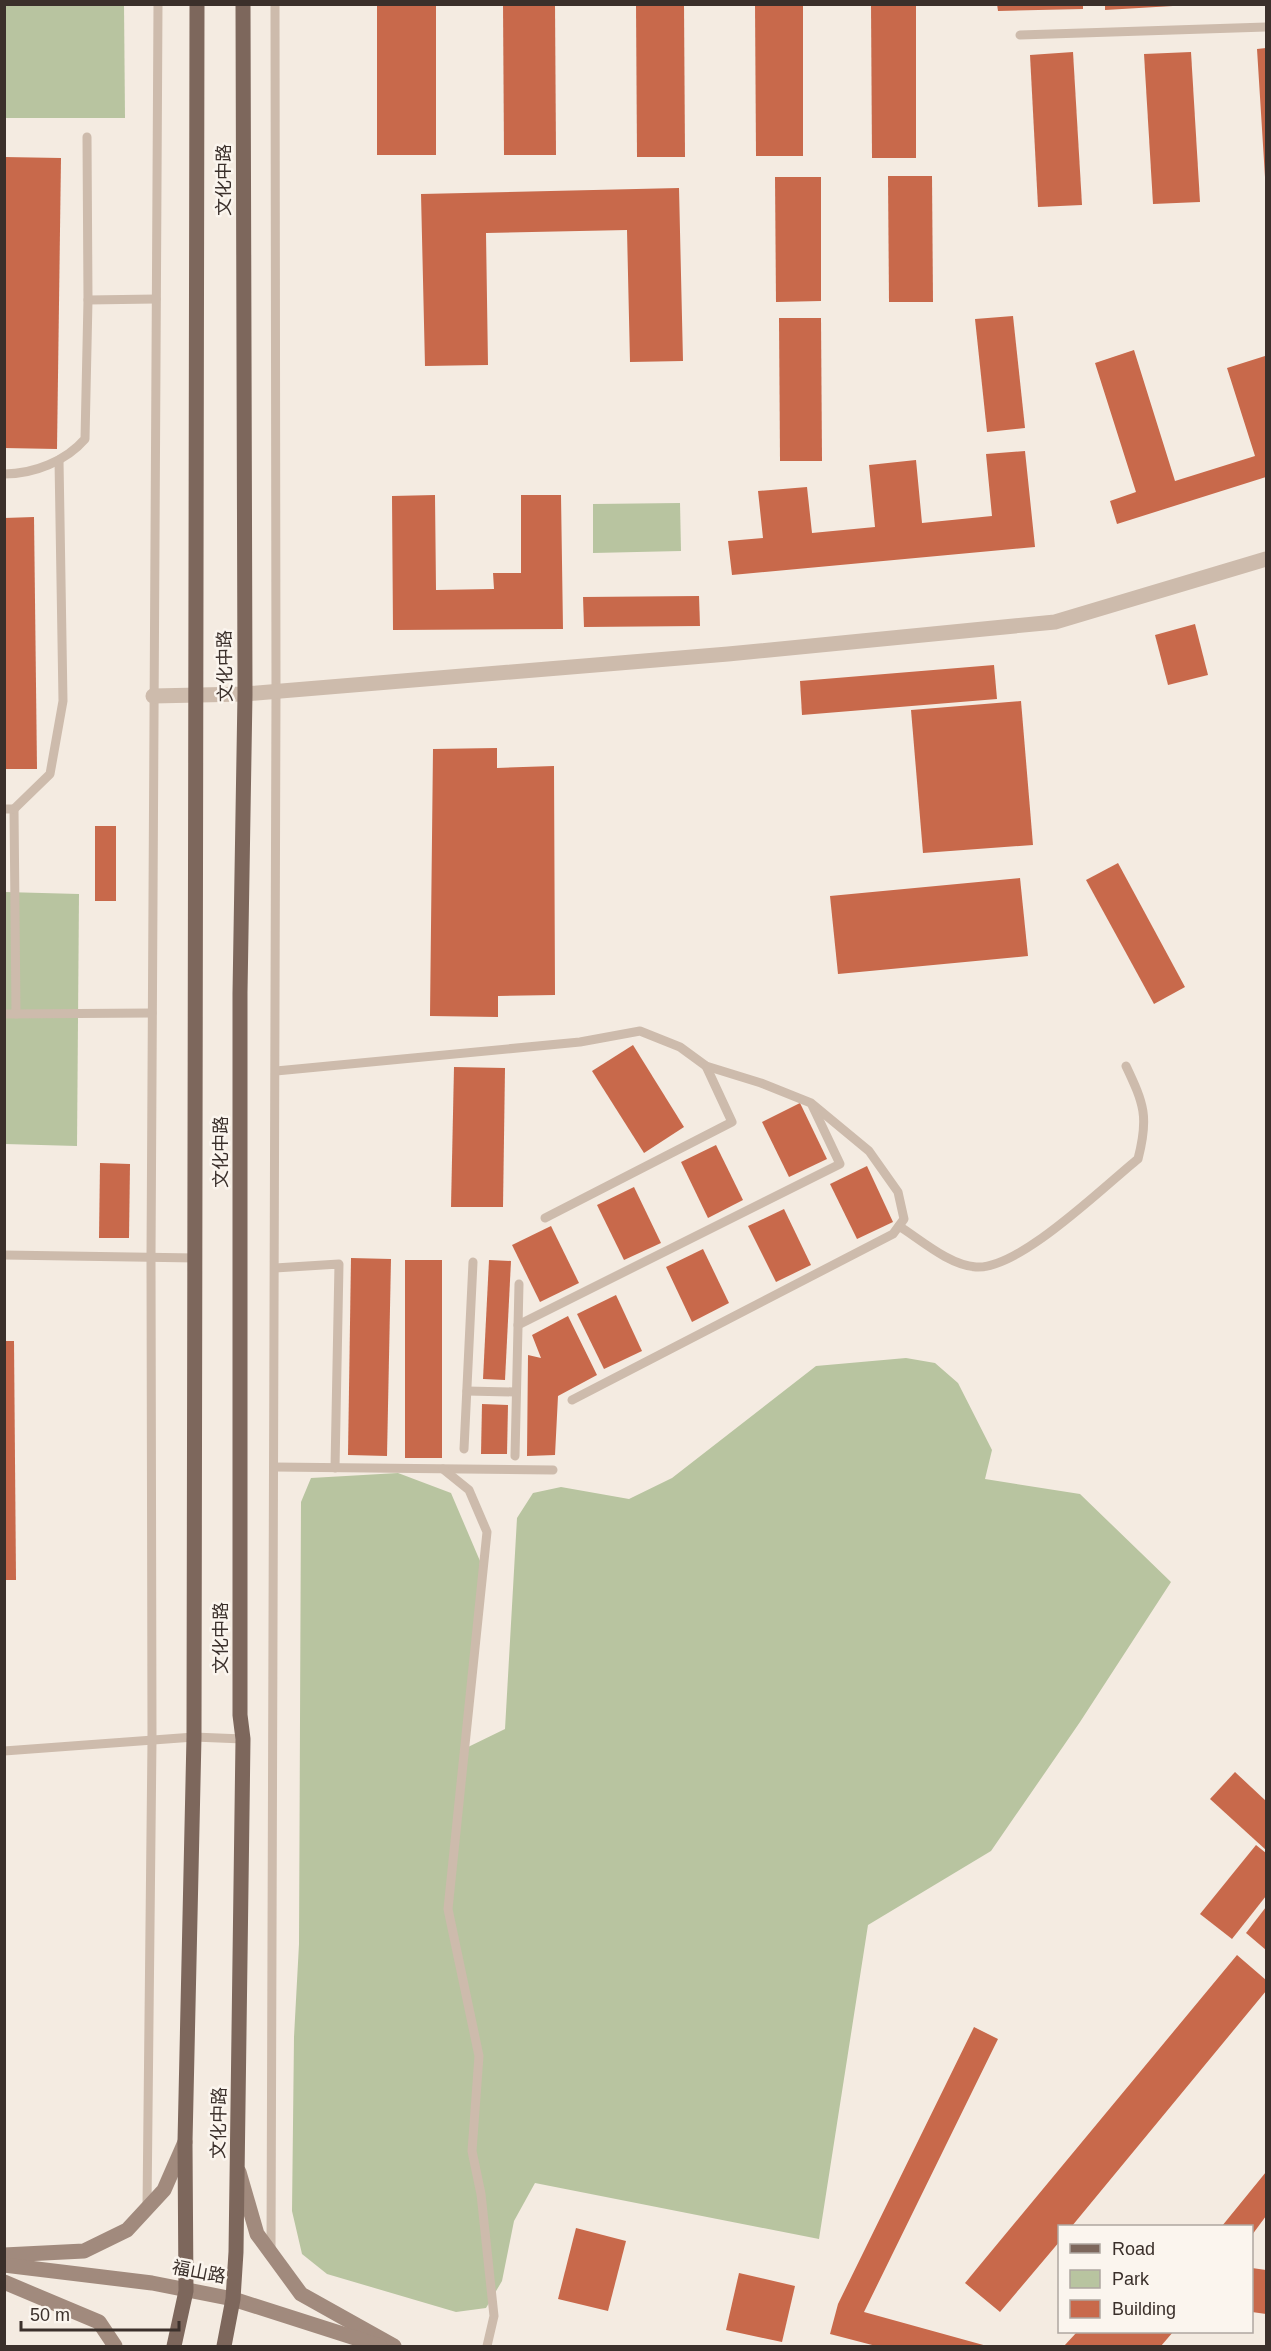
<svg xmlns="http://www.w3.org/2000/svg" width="1271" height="2351" viewBox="0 0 1271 2351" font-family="Arial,'Noto Sans SC',sans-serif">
  <rect width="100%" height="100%" fill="#f4ebe1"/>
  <g fill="#b8c4a0">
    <polygon points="4,5 124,5 125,118 5,118"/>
    <polygon points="680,503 681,551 593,553 593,504"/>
    <polygon points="5,892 79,894 77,1146 5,1144"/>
    <polygon points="906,1358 935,1363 958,1383 992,1450 985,1479 1080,1494 1171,1582 1080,1722 991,1851 868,1925 819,2239 535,2183 514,2221 502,2281 486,2308 456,2312 327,2274 302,2254 292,2211 294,2037 299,1944 301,1502 311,1478 398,1473 451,1493 480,1561 466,1748 505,1729 517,1518 533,1493 561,1487 629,1499 672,1478 816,1366"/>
  </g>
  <g fill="#c8694b">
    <rect x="377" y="4" width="59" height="151"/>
    <polygon points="503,4 555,4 556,155 504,155"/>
    <polygon points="636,4 684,4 685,157 637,157"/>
    <polygon points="755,4 803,4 803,156 756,156"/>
    <polygon points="871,4 916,4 916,158 872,158"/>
    <polygon points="997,4 1083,4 1083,9 998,11"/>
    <polygon points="1105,4 1173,4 1173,6 1105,10"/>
    <polygon points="1266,48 1266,177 1265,177 1257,49"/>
    <polygon points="1073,52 1082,205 1038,207 1030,55"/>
    <polygon points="1191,52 1200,202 1153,204 1144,54"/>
    <polygon points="4,157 61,158 57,449 4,448"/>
    <polygon points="888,176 932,176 933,302 889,302"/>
    <polygon points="775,177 821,177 821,301 776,302"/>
    <polygon points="679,188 683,361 630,362 627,230 486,233 488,365 425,366 421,194"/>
    <polygon points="1013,316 1025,428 987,432 975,319"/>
    <polygon points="779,318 821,318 822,461 780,461"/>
    <polygon points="1134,350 1175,481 1255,456 1227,368 1265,356 1266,477 1117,524 1110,501 1136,492 1095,363"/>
    <polygon points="1025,451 1035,547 732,575 728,541 763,538 758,491 807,487 812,533 875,527 869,465 916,460 922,523 992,516 986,454"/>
    <polygon points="435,495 436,590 494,589 493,573 521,573 521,495 561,495 563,629 393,630 392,496"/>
    <polygon points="34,517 37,769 4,769 4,518"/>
    <polygon points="699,596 700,626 584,627 583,597"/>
    <polygon points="1195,624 1208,675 1168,685 1155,635"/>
    <polygon points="994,665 997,699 802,715 800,681"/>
    <polygon points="1021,701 1033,845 923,853 911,710"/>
    <polygon points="497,748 497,768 554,766 555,995 498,996 498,1017 430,1016 433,749"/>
    <rect x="95" y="826" width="21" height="75"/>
    <polygon points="1118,863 1185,987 1154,1004 1086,880"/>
    <polygon points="1020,878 1028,956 838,974 830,896"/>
    <polygon points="633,1045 684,1127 644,1153 592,1071"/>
    <polygon points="454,1067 505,1068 503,1207 451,1207"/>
    <polygon points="800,1103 827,1159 789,1177 762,1122"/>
    <polygon points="716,1145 743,1200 708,1218 681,1162"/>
    <polygon points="100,1163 130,1164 129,1238 99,1238"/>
    <polygon points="867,1166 893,1222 857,1239 830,1184"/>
    <polygon points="634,1187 661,1243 624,1260 597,1205"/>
    <polygon points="784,1209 811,1265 776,1282 748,1226"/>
    <polygon points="551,1226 579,1283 540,1302 512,1245"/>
    <polygon points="703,1249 729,1303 692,1322 666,1267"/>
    <polygon points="351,1258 391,1259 387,1456 348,1455"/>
    <rect x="405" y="1260" width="37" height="198"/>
    <polygon points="489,1260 511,1261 505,1380 483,1379"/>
    <polygon points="616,1295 642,1351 604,1369 577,1314"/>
    <polygon points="568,1316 597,1375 558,1396 555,1455 527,1456 528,1355 541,1358 532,1335"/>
    <polygon points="4,1341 14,1341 16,1580 4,1580"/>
    <polygon points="482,1404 508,1405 507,1454 481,1454"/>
    <polygon points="1235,1772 1266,1801 1266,1850 1210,1799"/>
    <polygon points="1256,1845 1266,1853 1266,1896 1232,1939 1200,1914"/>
    <polygon points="1266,1907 1266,1950 1246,1933"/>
    <polygon points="1237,1955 1266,1980 1266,1991 1072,2226 1060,2226 1060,2241 1000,2312 965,2283"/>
    <polygon points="974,2027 998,2039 864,2312 987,2346 876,2346 830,2334 838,2304"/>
    <polygon points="1266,2172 1266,2216 1252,2235 1252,2226 1222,2226"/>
    <polygon points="576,2228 626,2241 608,2311 558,2299"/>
    <polygon points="1252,2268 1266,2270 1266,2314 1252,2312"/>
    <polygon points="739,2273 795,2286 782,2342 726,2330"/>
    <polygon points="1077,2332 1173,2332 1161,2346 1064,2346"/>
  </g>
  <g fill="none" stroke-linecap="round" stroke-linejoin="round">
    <g stroke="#cdbbac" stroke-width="9">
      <polyline points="1020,35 1266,27"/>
      <polyline points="88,300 156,299"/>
      <path d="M4,474C34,474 66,461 85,439L88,300L87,137"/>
      <polyline points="4,809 14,809 16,1014"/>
      <polyline points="14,809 50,774 63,701 59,460"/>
      <polyline points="4,1014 152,1013"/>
      <polyline points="276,1071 580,1042 640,1031 680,1047 706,1066 761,1083 811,1103 869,1151 898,1192 904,1219 893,1234 572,1400"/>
      <polyline points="545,1218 732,1122 706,1066"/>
      <path d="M899,1226C921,1240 949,1265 976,1267C1019,1270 1103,1187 1138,1159C1149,1117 1144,1104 1126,1066"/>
      <polyline points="4,1255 196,1258"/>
      <polyline points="275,1268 339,1264 335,1468"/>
      <polyline points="518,1325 840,1164 812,1105"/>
      <polyline points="467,1391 516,1392"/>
      <polyline points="464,1449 473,1262"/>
      <polyline points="515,1456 519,1284"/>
      <polyline points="274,1467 553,1470"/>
      <polyline points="443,1469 469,1490 487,1532 448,1909 479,2056 472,2151 481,2194 494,2316 487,2346"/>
      <polyline points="4,1751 194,1737 243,1739"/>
      <polyline points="147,2207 152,1740 151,1258 158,4"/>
      <polyline points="271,2253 276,692 275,4"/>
    </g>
    <polyline stroke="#cdbbac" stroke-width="15" points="153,696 245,694 728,654 1055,622 1266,559"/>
    <g stroke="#a18a7d" stroke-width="15">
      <polyline points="239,2172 257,2234 301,2294 394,2346"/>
      <polyline points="4,2255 84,2251 127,2230 164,2190 185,2142"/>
      <polyline points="4,2265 152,2283 233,2299 380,2346"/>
      <polyline points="4,2282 99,2322 115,2346"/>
    </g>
    <g stroke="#7d675c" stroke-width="15">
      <polyline points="174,2346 186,2291 185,2142 194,1737 197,4"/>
      <polyline points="224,2346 233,2299 236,2252 243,1739 240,1715 240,993 245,694 243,4"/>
    </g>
  </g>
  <g text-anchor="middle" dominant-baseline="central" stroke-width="5" stroke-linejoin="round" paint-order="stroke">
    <g font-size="18" fill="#3b302b" stroke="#fbf5ee">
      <text transform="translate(224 180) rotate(-90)">文化中路</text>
      <text transform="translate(225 666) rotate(-91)">文化中路</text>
      <text transform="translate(221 1152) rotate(-90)">文化中路</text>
      <text transform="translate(221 1638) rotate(-90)">文化中路</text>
      <text transform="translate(219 2123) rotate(-89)">文化中路</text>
      <text transform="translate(199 2272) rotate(11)">福山路</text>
    </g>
  </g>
  <rect width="1271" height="2351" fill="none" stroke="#3b302b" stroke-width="12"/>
  <rect x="1058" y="2225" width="195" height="108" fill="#fbf5ee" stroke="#aea6a0" stroke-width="1.5"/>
  <rect x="1070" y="2244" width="30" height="9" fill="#7d675c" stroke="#aea6a0" stroke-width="1.5"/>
  <text x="1112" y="2255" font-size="18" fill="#3b302b">Road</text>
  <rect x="1070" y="2270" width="30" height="18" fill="#b8c4a0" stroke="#aea6a0" stroke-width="1.5"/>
  <text x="1112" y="2285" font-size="18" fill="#3b302b">Park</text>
  <rect x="1070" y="2300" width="30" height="18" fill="#c8694b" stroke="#aea6a0" stroke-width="1.5"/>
  <text x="1112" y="2315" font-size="18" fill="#3b302b">Building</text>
  <path d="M21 2321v9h158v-9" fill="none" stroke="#3b302b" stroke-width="3"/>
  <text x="30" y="2321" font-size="18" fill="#3b302b" stroke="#fbf5ee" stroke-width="4.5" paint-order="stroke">50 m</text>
</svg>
